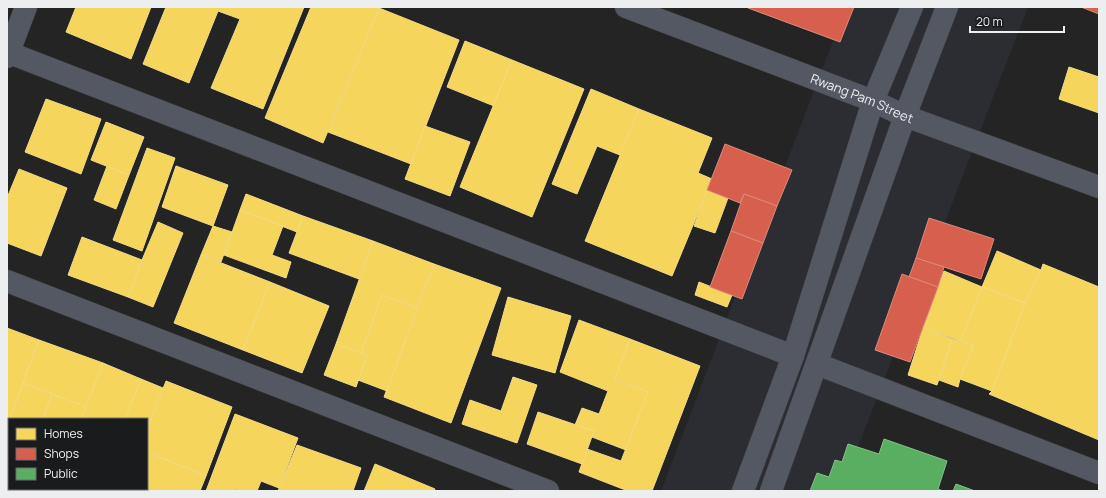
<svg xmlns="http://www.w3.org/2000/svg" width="1106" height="498" viewBox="0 0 1106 498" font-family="Manrope,sans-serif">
  <rect width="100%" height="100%" fill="#242425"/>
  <polygon fill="#2b2d33" points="846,7 1028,7 841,491 661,491"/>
  <g fill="#f6d55c" stroke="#f3dc88">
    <polygon points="76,7 151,7 131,59 66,32"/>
    <polygon points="166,7 304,7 263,109 211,88 240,19 218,11 189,83 143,64"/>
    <polygon points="311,7 376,7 379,8 323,143 265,118"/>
    <polygon points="379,8 459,40 411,164 328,132"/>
    <polygon points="465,41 512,60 494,106 447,87"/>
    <polygon points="512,60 584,89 532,217 460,187"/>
    <polygon points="1069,67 1099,77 1099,113 1059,99"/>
    <polygon points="591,89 639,109 620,155 597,146 577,194 552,184"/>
    <polygon points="46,99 101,119 81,174 25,152"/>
    <polygon points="639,109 712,138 698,173 712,179 672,276 585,241"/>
    <polygon points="106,122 144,137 129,175 91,160"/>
    <polygon points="425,126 470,142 450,196 405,179"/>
    <polygon points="147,148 175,158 142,251 113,240"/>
    <polygon points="107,166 129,175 116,209 94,200"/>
    <polygon points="176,166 228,185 213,226 162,207"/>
    <polygon points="19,169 67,188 41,256 7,243 7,198"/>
    <polygon points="707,190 728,198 715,233 694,226"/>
    <polygon points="246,194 303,216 297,232 240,210"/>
    <polygon points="240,210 283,226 272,255 291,262 286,278 224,255"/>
    <polygon points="303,216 373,241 359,279 289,253"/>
    <polygon points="158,222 183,233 153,307 128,297 142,260"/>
    <polygon points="213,226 232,232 221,262 201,255"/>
    <polygon points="82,237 142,260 128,297 68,275"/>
    <polygon points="373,241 434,264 417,308 382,295 361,354 336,344"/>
    <polygon points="997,251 1041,270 1025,303 982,287"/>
    <polygon points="201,255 270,282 243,350 174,323"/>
    <polygon points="434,264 501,288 451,423 384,397"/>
    <polygon points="1043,264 1099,287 1099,440 989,394 992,391 1025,303 1041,270"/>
    <polygon points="944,271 982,287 961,341 923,328"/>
    <polygon points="270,282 329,306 302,373 243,350"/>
    <polygon points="699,282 732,295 727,307 695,295"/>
    <polygon points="982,287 1025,303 992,391 960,379 973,345 961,341"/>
    <polygon points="382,295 417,308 387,391 358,380 367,355 361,354"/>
    <polygon points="508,297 571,316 555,373 492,355"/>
    <polygon points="579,320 630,339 616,380 648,392 626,450 592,437 594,431 575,425 582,408 599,414 608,391 560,372"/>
    <polygon points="7,328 39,340 10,419 9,419 7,426"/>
    <polygon points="923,328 952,339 937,385 908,375"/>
    <polygon points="630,339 700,366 652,491 628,491 579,472 587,449 621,461 648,392 615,379"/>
    <polygon points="952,339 973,345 960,379 958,387 939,380"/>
    <polygon points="39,340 103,363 86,407 23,383"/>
    <polygon points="336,344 367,355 356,387 324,375"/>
    <polygon points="103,363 141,379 125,419 81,419"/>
    <polygon points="513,377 537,385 517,443 462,424 470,400 501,411"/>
    <polygon points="141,379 163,388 147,430 147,419 125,419"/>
    <polygon points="166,381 232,407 206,476 147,452 147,430"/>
    <polygon points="23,383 52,394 43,419 10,419"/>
    <polygon points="52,394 86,407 81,419 43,419"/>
    <polygon points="538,412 594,431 582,464 527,444"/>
    <polygon points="235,414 298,438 279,488 261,481 257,491 240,491 235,489 234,491 206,491"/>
    <polygon points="9,422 9,476 7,476 7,426"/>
    <polygon points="297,445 361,468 353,491 278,491"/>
    <polygon points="147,452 206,476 200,491 124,491 125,489 147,489"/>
    <polygon points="375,464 435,489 434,491 364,491"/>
    <polygon points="45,489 125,489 124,491 44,491"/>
  </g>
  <g fill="#d6604d" stroke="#dd8b7e">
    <polygon points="749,7 854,7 840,42 748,8"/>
    <polygon points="1081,7 1099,7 1099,14"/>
    <polygon points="725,144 792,170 777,206 744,194 740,203 707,190"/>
    <polygon points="744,194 777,206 763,243 731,231"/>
    <polygon points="929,218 994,239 981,279 916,258"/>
    <polygon points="731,231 763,243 742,299 710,287"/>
    <polygon points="916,258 944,267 938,287 909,277"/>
    <polygon points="902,274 938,287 910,362 875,350"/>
  </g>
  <g fill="#5aae61" stroke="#86c18c">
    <polygon points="884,439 947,461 938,489 943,491 810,491 817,473 829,477 835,460 842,462 848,444 879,454"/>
    <polygon points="956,484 975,491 953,491"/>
  </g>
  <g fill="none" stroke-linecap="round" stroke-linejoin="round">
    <g stroke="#404041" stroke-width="23">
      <g id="minor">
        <path id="s1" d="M626,7L873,101L905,116L1099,187"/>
        <polyline points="7,52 793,356"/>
        <polyline points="7,57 26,7"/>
        <polyline points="7,281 548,491"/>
        <polyline points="817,364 1099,473"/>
      </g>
    </g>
    <g stroke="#404041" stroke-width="23">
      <g id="tertiary">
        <polyline points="743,491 793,356 873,101 912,7"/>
        <polyline points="771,491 905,116 947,7"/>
      </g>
    </g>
    <use href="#minor" stroke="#545862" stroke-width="22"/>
    <use href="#tertiary" stroke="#545862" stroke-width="22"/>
  </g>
  <g text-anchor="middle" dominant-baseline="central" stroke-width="4" stroke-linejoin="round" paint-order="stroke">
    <g font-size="13" fill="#edeef0" stroke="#1a1b1d">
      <text stroke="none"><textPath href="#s1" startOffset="253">Rwang Pam Street</textPath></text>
    </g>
  </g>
  <rect width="1106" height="498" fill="none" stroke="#edeef0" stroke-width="16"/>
  <rect x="8" y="418" width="140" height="72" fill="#1a1b1d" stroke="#6e6f71"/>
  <rect x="16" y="428" width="20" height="12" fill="#f6d55c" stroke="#6e6f71"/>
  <text x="44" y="438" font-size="12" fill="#edeef0">Homes</text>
  <rect x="16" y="448" width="20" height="12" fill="#d6604d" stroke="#6e6f71"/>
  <text x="44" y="458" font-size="12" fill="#edeef0">Shops</text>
  <rect x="16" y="468" width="20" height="12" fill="#5aae61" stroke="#6e6f71"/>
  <text x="44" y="478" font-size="12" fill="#edeef0">Public</text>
  <path d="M970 26v6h94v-6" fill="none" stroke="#edeef0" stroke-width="2"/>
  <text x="976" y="26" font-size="12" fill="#edeef0" stroke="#1a1b1d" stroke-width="3" paint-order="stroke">20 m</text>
</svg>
